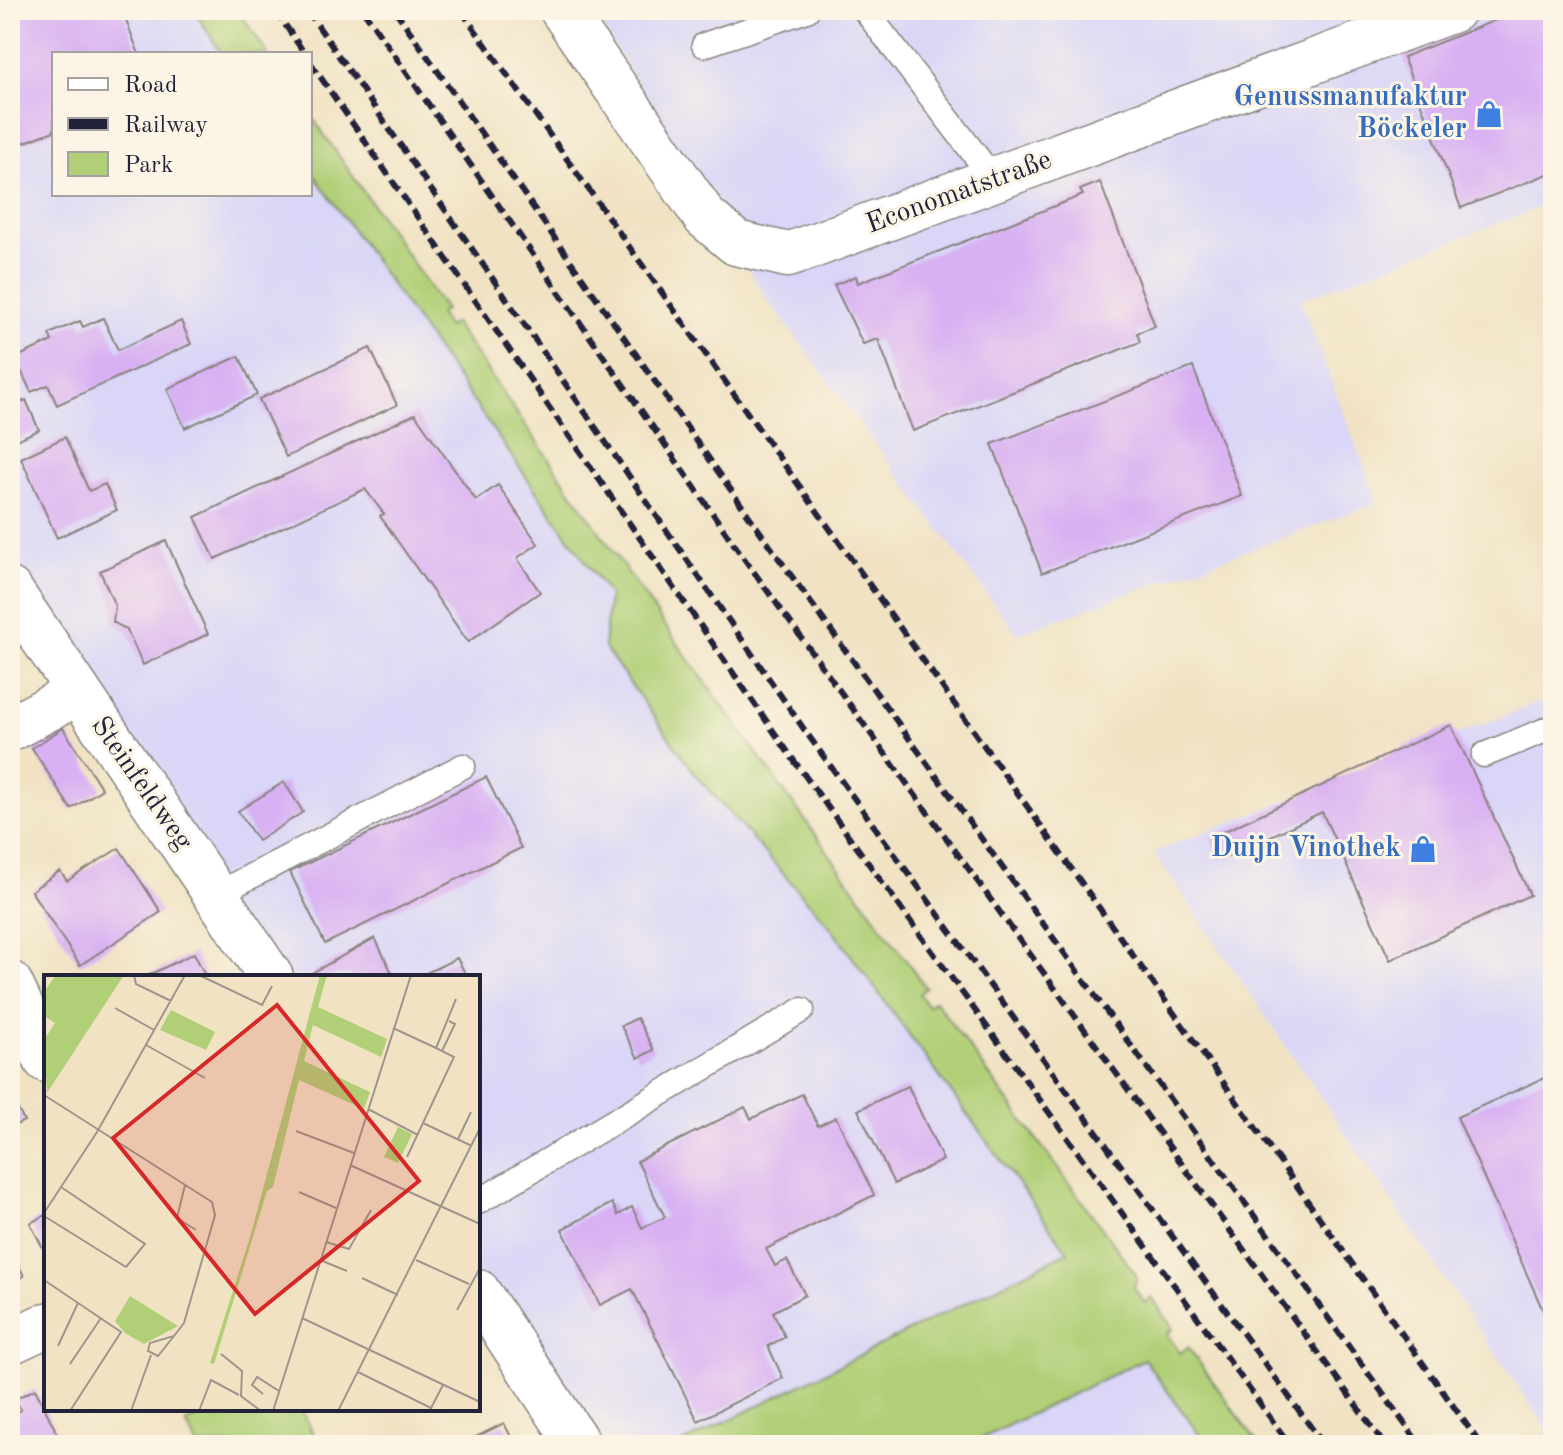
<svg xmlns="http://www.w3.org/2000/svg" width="1563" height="1455" viewBox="0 0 1563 1455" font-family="'Old Standard TT',serif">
  <rect width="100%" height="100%" fill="#fcf5e5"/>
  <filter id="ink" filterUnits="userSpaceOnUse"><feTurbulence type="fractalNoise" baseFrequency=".0125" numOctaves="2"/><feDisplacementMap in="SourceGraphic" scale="16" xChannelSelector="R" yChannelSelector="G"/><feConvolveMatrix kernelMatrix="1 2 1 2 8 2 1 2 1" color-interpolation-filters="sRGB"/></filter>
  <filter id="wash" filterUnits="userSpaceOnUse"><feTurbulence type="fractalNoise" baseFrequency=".006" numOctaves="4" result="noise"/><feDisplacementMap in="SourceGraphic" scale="32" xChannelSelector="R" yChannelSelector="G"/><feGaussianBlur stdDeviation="1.8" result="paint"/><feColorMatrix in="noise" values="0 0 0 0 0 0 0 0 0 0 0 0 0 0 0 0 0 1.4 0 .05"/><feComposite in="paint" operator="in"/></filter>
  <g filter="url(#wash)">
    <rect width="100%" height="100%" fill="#f0e2c3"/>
    <g fill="#d9d6f7">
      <polygon points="10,10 194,10 222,54 54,54 54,194 310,194 310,169 609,596 604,647 699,779 828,924 1068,1252 679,1445 558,1445 478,1322 478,977 252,977 10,606"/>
      <polygon points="593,10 1553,10 1553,202 1300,300 1378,503 1017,634 764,295"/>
      <polygon points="1553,697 1553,1438 1154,852"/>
      <polygon points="1144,1359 1207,1445 968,1445"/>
    </g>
    <g fill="#b0cf77" stroke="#697859" stroke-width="2">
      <polygon points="194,10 238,10 268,54 222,54"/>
      <polygon points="310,114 445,310 439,314 448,327 454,323 675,640 926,988 919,994 928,1006 935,1001 1137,1276 1134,1288 1145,1303 1152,1298 1173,1329 1167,1334 1180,1353 1188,1347 1259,1445 1207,1445 1144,1359 968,1445 679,1445 1068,1252 828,924 699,779 604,647 609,595 310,169"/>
      <polygon points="213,1409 301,1409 319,1445 197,1445 186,1423"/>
    </g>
    <g id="blocks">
      <g fill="#d8b0f3">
        <polygon points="10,10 122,10 139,54 54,54 54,131 10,148"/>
        <polygon points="1521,10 1553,10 1553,172 1461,208 1403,57"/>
        <polygon points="1100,182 1155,326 1137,333 1140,342 913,431 878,339 863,344 834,285 856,276 858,283 1083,195 1080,190"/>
        <polygon points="103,318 118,350 181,321 191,344 57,405 48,385 31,392 15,358 52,341 49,334 80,321 83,327"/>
        <polygon points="370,348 397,405 286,457 259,399"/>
        <polygon points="239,356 257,395 185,428 167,389"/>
        <polygon points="1193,367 1242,496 1042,573 992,444"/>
        <polygon points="26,400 39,430 10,443 10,407"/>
        <polygon points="415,414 476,500 498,485 538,544 517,558 540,592 468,642 380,516 384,514 365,489 215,559 195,517"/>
        <polygon points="65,437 89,491 105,484 117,510 57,538 21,458"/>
        <polygon points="166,541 208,634 143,665 127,630 113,622 115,606 100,571"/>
        <polygon points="1451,725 1530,895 1390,960 1322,812 1220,860 1210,838"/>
        <polygon points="63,728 102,789 71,809 32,748"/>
        <polygon points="486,777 521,848 325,944 290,872"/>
        <polygon points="284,782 303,812 258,841 238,811"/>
        <polygon points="119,848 161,912 80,965 31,891 60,871 67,881"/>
        <polygon points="375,938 394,977 351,977 350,974 314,977 312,973"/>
        <polygon points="194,953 206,977 145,977"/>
        <polygon points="457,958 467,977 418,977"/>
        <polygon points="637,1018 654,1050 638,1058 621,1026"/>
        <polygon points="1553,1074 1553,1333 1457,1117"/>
        <polygon points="908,1086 943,1160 894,1184 858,1110"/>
        <polygon points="10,1094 24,1121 10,1128"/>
        <polygon points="802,1094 818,1126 836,1117 874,1195 766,1249 775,1266 787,1260 805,1295 773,1312 785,1337 768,1346 783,1378 698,1421 632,1289 600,1305 562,1229 612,1203 618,1215 632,1207 642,1228 665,1217 637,1161 745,1107 751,1119"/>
        <polygon points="46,1215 46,1254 30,1223"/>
        <polygon points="10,1248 24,1276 10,1283"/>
        <polygon points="35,1389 63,1445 10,1445 10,1415 21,1410 15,1399"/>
        <polygon points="504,1423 515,1445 460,1445"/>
      </g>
    </g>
  </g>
  <g filter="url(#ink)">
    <use href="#blocks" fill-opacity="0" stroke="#89827f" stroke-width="2"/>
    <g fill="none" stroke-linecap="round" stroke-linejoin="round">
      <g stroke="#89827f" stroke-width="27">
        <g id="service">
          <polyline points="865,10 995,181"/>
          <polyline points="704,45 807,10"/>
          <polyline points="1484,755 1553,727"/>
          <polyline points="217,894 463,766"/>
          <polyline points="478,1202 802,1010"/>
        </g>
      </g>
      <g stroke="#89827f" stroke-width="47">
        <g id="minor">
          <polyline points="562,10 705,217 736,243 788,255 1453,10"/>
          <polyline points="10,590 271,977"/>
          <polyline points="10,729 77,693"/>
          <polyline points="10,983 46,1060"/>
          <polyline points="478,1292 579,1445"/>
          <polyline points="10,1342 46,1325"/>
        </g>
      </g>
      <use href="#service" stroke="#fff" stroke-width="24"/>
      <use href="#minor" stroke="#fff" stroke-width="44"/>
      <g stroke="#22223b" stroke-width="6" stroke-dasharray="12 6" stroke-linecap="butt">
        <polyline points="275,10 305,54"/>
        <polyline points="307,10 808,735 1324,1445"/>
        <polyline points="363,10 743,557 1385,1445"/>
        <polyline points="395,10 775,553 1420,1445"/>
        <polyline points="461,10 1481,1445"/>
        <polyline points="310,62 790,755 1290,1445"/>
      </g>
    </g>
  </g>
  <defs>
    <g id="shop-bare" transform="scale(2.16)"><path d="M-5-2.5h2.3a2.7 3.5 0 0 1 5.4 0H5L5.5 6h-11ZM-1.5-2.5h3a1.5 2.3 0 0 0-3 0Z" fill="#3f7fe0" stroke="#fcf5e5" stroke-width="2.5" paint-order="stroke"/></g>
  </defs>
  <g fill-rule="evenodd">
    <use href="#shop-bare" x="1489" y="114"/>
    <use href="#shop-bare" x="1423" y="849"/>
  </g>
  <g text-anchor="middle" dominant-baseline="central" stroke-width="6" stroke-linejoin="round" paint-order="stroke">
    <g font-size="28" font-weight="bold" fill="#366cbe" stroke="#fcf5e5" text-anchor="end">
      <text x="1467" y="98">Genussmanufaktur<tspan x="1467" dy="32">Böckeler</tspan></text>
      <text x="1401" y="849">Duijn Vinothek</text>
    </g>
    <g font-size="28" fill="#22223b" stroke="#fcf5e5">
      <text transform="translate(959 193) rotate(-20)">Economatstraße</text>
      <text transform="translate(141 784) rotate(55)">Steinfeldweg</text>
    </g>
  </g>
  <g transform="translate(44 975)">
    <rect width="436" height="436" fill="#f0e2c3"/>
    <path d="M12,0H80L3,118L0,65L11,48L0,41V17ZM276,0H283L274,32L343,64L337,82L269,50L260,86L326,117L320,134L255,105L229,212L223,216L170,389L166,388L207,259ZM127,35L171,57L162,75L116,55ZM354,152L368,159L354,188L340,182ZM86,321L134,351L100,369L81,358L71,346Z" fill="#b0cf77"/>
    <path fill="none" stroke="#9e958d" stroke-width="2" d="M90,0L92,9L127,26M155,0L218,30L228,11M71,33L110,55M349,53L392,73M102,70L161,103M398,76L411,49L405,46M0,120L168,227L171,240L140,348L130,361L106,368L104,376L114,381L130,361M324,134L374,160M379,148L428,171M252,156L310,178M414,164L427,137M363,182L410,82L392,73L412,24M306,190L436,249M141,210L133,243L152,255M255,217L292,233M0,238L53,157L141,0M0,241L82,292L101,269L17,212M282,267L305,274L327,235M276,285L303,296M372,285L425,309M318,303L354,320M0,305L77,357L26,436M413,335L436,293M258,343L436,427M14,371L34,328M177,379L198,396L197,421L217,436M26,389L57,343M314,397L387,433M219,419L208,410L213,402L235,416M386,435L399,410M87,436L107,380M155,436L167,405L195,420M229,436L367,0M294,436L436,153"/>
    <path fill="#d62828" fill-opacity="0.15" stroke="#d62828" stroke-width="4" d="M233,30L375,206L211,339L69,163Z"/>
    <rect width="436" height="436" fill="none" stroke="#22223b" stroke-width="4"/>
  </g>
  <rect width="1563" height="1455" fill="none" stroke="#fcf5e5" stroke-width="40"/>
  <rect x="52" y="52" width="260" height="144" fill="#fcf5e5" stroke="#a5a1a1" stroke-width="2"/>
  <rect x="68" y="78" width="40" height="12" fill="#ffffff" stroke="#a5a1a1" stroke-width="2"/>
  <text x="124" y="92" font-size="24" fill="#22223b">Road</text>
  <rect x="68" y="118" width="40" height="12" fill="#22223b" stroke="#a5a1a1" stroke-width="2"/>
  <text x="124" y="132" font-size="24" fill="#22223b">Railway</text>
  <rect x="68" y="152" width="40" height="24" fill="#b0cf77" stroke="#a5a1a1" stroke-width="2"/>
  <text x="124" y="172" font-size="24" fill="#22223b">Park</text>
</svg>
